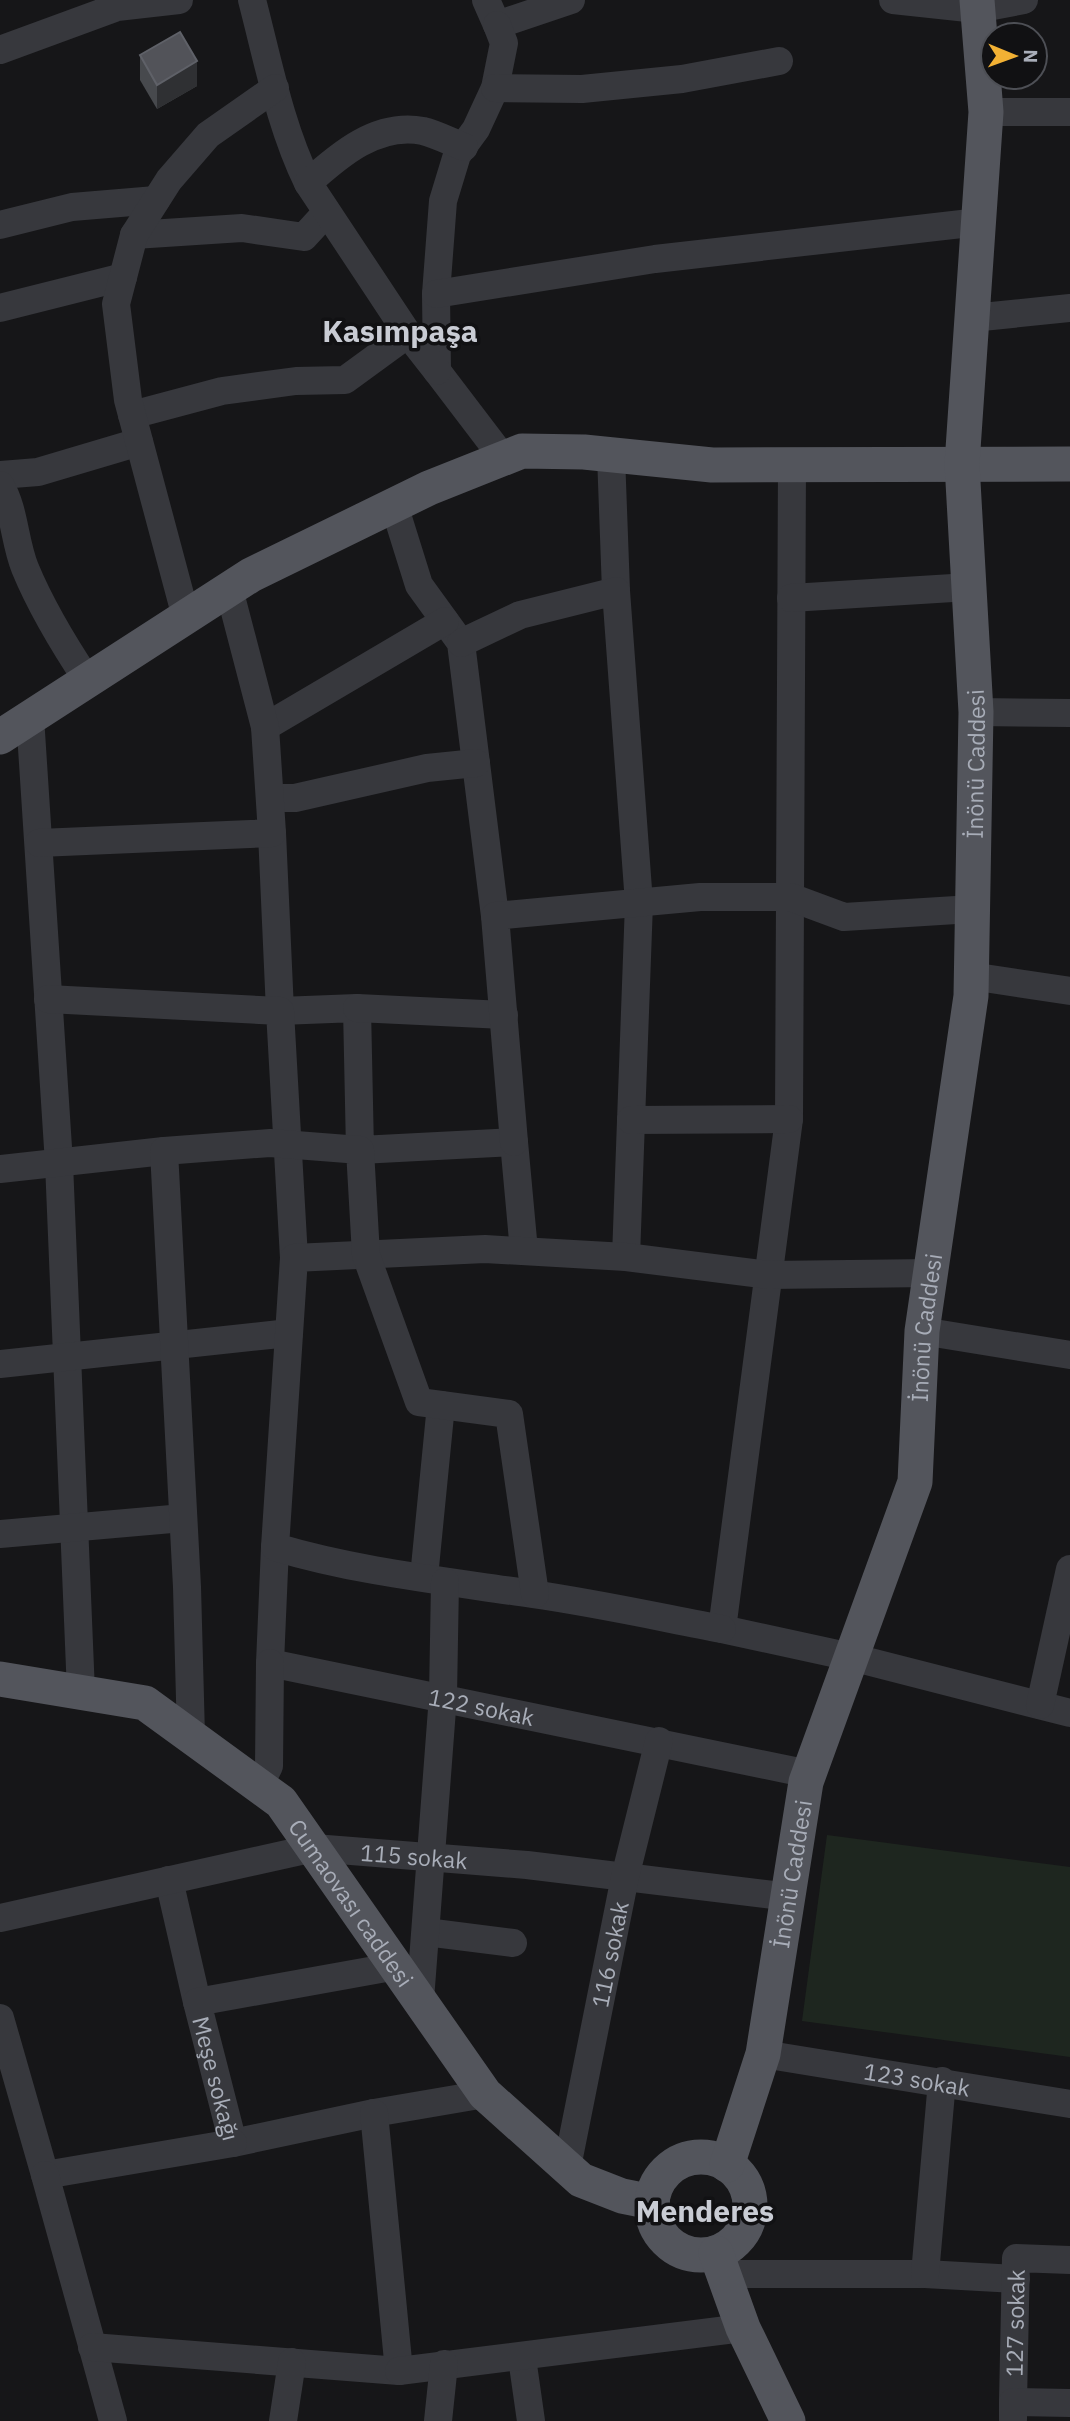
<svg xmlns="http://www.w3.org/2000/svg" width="1070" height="2421" viewBox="0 0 1070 2421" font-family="'IBM Plex Sans',sans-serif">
  <rect width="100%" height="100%" fill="#161618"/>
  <polygon fill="#1e261f" points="827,1835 1070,1867 1070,2057 802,2021"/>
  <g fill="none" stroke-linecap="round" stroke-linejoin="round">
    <g stroke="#37383d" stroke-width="28">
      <path d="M252,0C268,61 280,126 308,183"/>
      <polyline points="486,0 497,25 571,0"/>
      <polyline points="893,0 977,9 1024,0"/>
      <polyline points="497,25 504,43 495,88 476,129 457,155 443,201 436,294 437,371 504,459"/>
      <polyline points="0,50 117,7 179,0"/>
      <polyline points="495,88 582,89 682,79 779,61"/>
      <polyline points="986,112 1070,112"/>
      <polyline points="0,225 72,207 156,200"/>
      <polyline points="134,235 242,228 304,237 326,213"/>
      <polyline points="436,294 655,259 979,222"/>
      <polyline points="0,308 123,277"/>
      <polyline points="972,318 1070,308"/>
      <path d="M437,371L408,334L308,183C339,155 377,122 423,131C436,134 451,142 464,147"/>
      <polyline points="132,415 222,391 296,381 345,380 408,334"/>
      <polyline points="611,455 616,591"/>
      <polyline points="792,465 789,1119 722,1629 851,1657 1070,1713"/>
      <polyline points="0,475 38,472 139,442"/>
      <path d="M0,485C15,510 14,541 25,568C41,607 64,645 88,681"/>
      <polyline points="394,505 419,585 461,643 495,916"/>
      <polyline points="791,598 969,587"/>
      <polyline points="186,617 128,400 116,304 134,235 169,180 208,135 275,88"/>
      <polyline points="461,643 520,615 616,591 639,903 626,1257"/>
      <polyline points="976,712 1070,713"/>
      <polyline points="30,717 59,1163 81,1692"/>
      <polyline points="265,727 445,621"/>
      <polyline points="270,798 295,798 427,768 476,763"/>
      <polyline points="272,833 280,1011 357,1008 360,1150 514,1142 524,1251"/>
      <polyline points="39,843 272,833 265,727 229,589"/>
      <polyline points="971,976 1070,991"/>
      <polyline points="48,999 280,1011 294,1258"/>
      <polyline points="357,1008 504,1015"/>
      <polyline points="631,1120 789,1119"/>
      <polyline points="514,1142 495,916 700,897 790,897 844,917 972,909"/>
      <polyline points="0,1169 164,1151"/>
      <polyline points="922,1331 1070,1355"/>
      <polyline points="0,1364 289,1333"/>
      <polyline points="0,1534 183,1518"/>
      <path id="s1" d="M275,1547L270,1663L809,1774"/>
      <polyline points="424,1577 441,1405"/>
      <path d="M722,1629C659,1617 596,1603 532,1594C447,1581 358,1572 275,1547L294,1258L485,1249L626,1257L769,1275L930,1273"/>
      <polyline points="1040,1705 1070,1569"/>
      <polyline points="191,1736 187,1587 164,1151 270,1143 360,1150 366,1255 419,1402 509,1414 535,1594"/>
      <polyline points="259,1786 269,1766 270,1663"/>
      <polyline points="169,1880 197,2002"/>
      <path id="s2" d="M0,1918L314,1848L527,1865L790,1897"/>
      <polyline points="426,1932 513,1943"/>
      <path id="s3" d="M397,1966L197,2002L233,2143L374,2113L485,2094"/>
      <polyline points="420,2000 443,1696 445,1582"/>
      <polyline points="0,2018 45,2175 233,2143"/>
      <path id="s4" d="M763,2054L1070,2104"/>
      <path id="s5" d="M567,2167L625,1877L659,1741"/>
      <polyline points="45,2175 113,2421"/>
      <polyline points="725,2274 925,2274 1016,2279"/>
      <polyline points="925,2274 942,2081"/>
      <polyline points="92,2347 399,2371 374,2113"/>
      <polyline points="522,2358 531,2421"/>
      <polyline points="399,2371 743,2328"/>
      <path id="s6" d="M1013,2402L1016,2258L1070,2260"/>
      <polyline points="1013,2419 1013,2402 1070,2403"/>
      <polyline points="283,2421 292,2362"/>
      <polyline points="438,2421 444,2364"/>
    </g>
    <g stroke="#53555c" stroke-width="35">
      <polyline points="0,737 251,575 429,488 522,451 584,452 712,465 1070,464"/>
      <path id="s7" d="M0,1679L145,1703L281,1802L485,2094L581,2180L622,2196L652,2202"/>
      <circle cx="701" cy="2206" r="49"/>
      <path id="s8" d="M727,2165L763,2054L806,1782L915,1482L922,1331L971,996L976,712L962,464L986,112L977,0"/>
      <polyline points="716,2253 743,2328 788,2421"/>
    </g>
  </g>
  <polygon fill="#47494d" points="140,55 197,86 157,109 140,80"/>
  <polygon fill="#2f3033" points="197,61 197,86 157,109 157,85"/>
  <polygon fill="#525359" stroke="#5f6168" stroke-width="2" points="180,32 197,61 157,85 140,55"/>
  <g text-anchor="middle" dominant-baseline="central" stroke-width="7" stroke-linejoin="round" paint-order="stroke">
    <g font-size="23" fill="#a8adb8" stroke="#111113">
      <text stroke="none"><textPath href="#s8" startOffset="1433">İnönü Caddesi</textPath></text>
      <text stroke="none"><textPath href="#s8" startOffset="866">İnönü Caddesi</textPath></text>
      <text stroke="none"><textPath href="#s1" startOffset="332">122 sokak</textPath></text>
      <text stroke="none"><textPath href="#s2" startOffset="422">115 sokak</textPath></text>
      <text stroke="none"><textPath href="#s8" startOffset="299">İnönü Caddesi</textPath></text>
      <text stroke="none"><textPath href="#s7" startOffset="438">Cumaovası caddesi</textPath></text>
      <text stroke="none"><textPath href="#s5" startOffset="217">116 sokak</textPath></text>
      <text stroke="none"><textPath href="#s3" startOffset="282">Meşe sokağı</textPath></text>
      <text stroke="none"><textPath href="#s4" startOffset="156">123 sokak</textPath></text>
      <text stroke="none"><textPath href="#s6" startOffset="79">127 sokak</textPath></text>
    </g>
    <g font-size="30" font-weight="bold" fill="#c9ccd4" stroke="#111113">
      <text x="400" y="330">Kasımpaşa</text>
      <text x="705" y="2210">Menderes</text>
    </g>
  </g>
  <g transform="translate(1014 56) rotate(91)"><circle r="33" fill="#111113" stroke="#4d4f55" stroke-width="2"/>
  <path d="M0-5L12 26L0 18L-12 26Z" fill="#f2b134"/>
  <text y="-10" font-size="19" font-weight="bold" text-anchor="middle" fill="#a8adb8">N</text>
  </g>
</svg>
